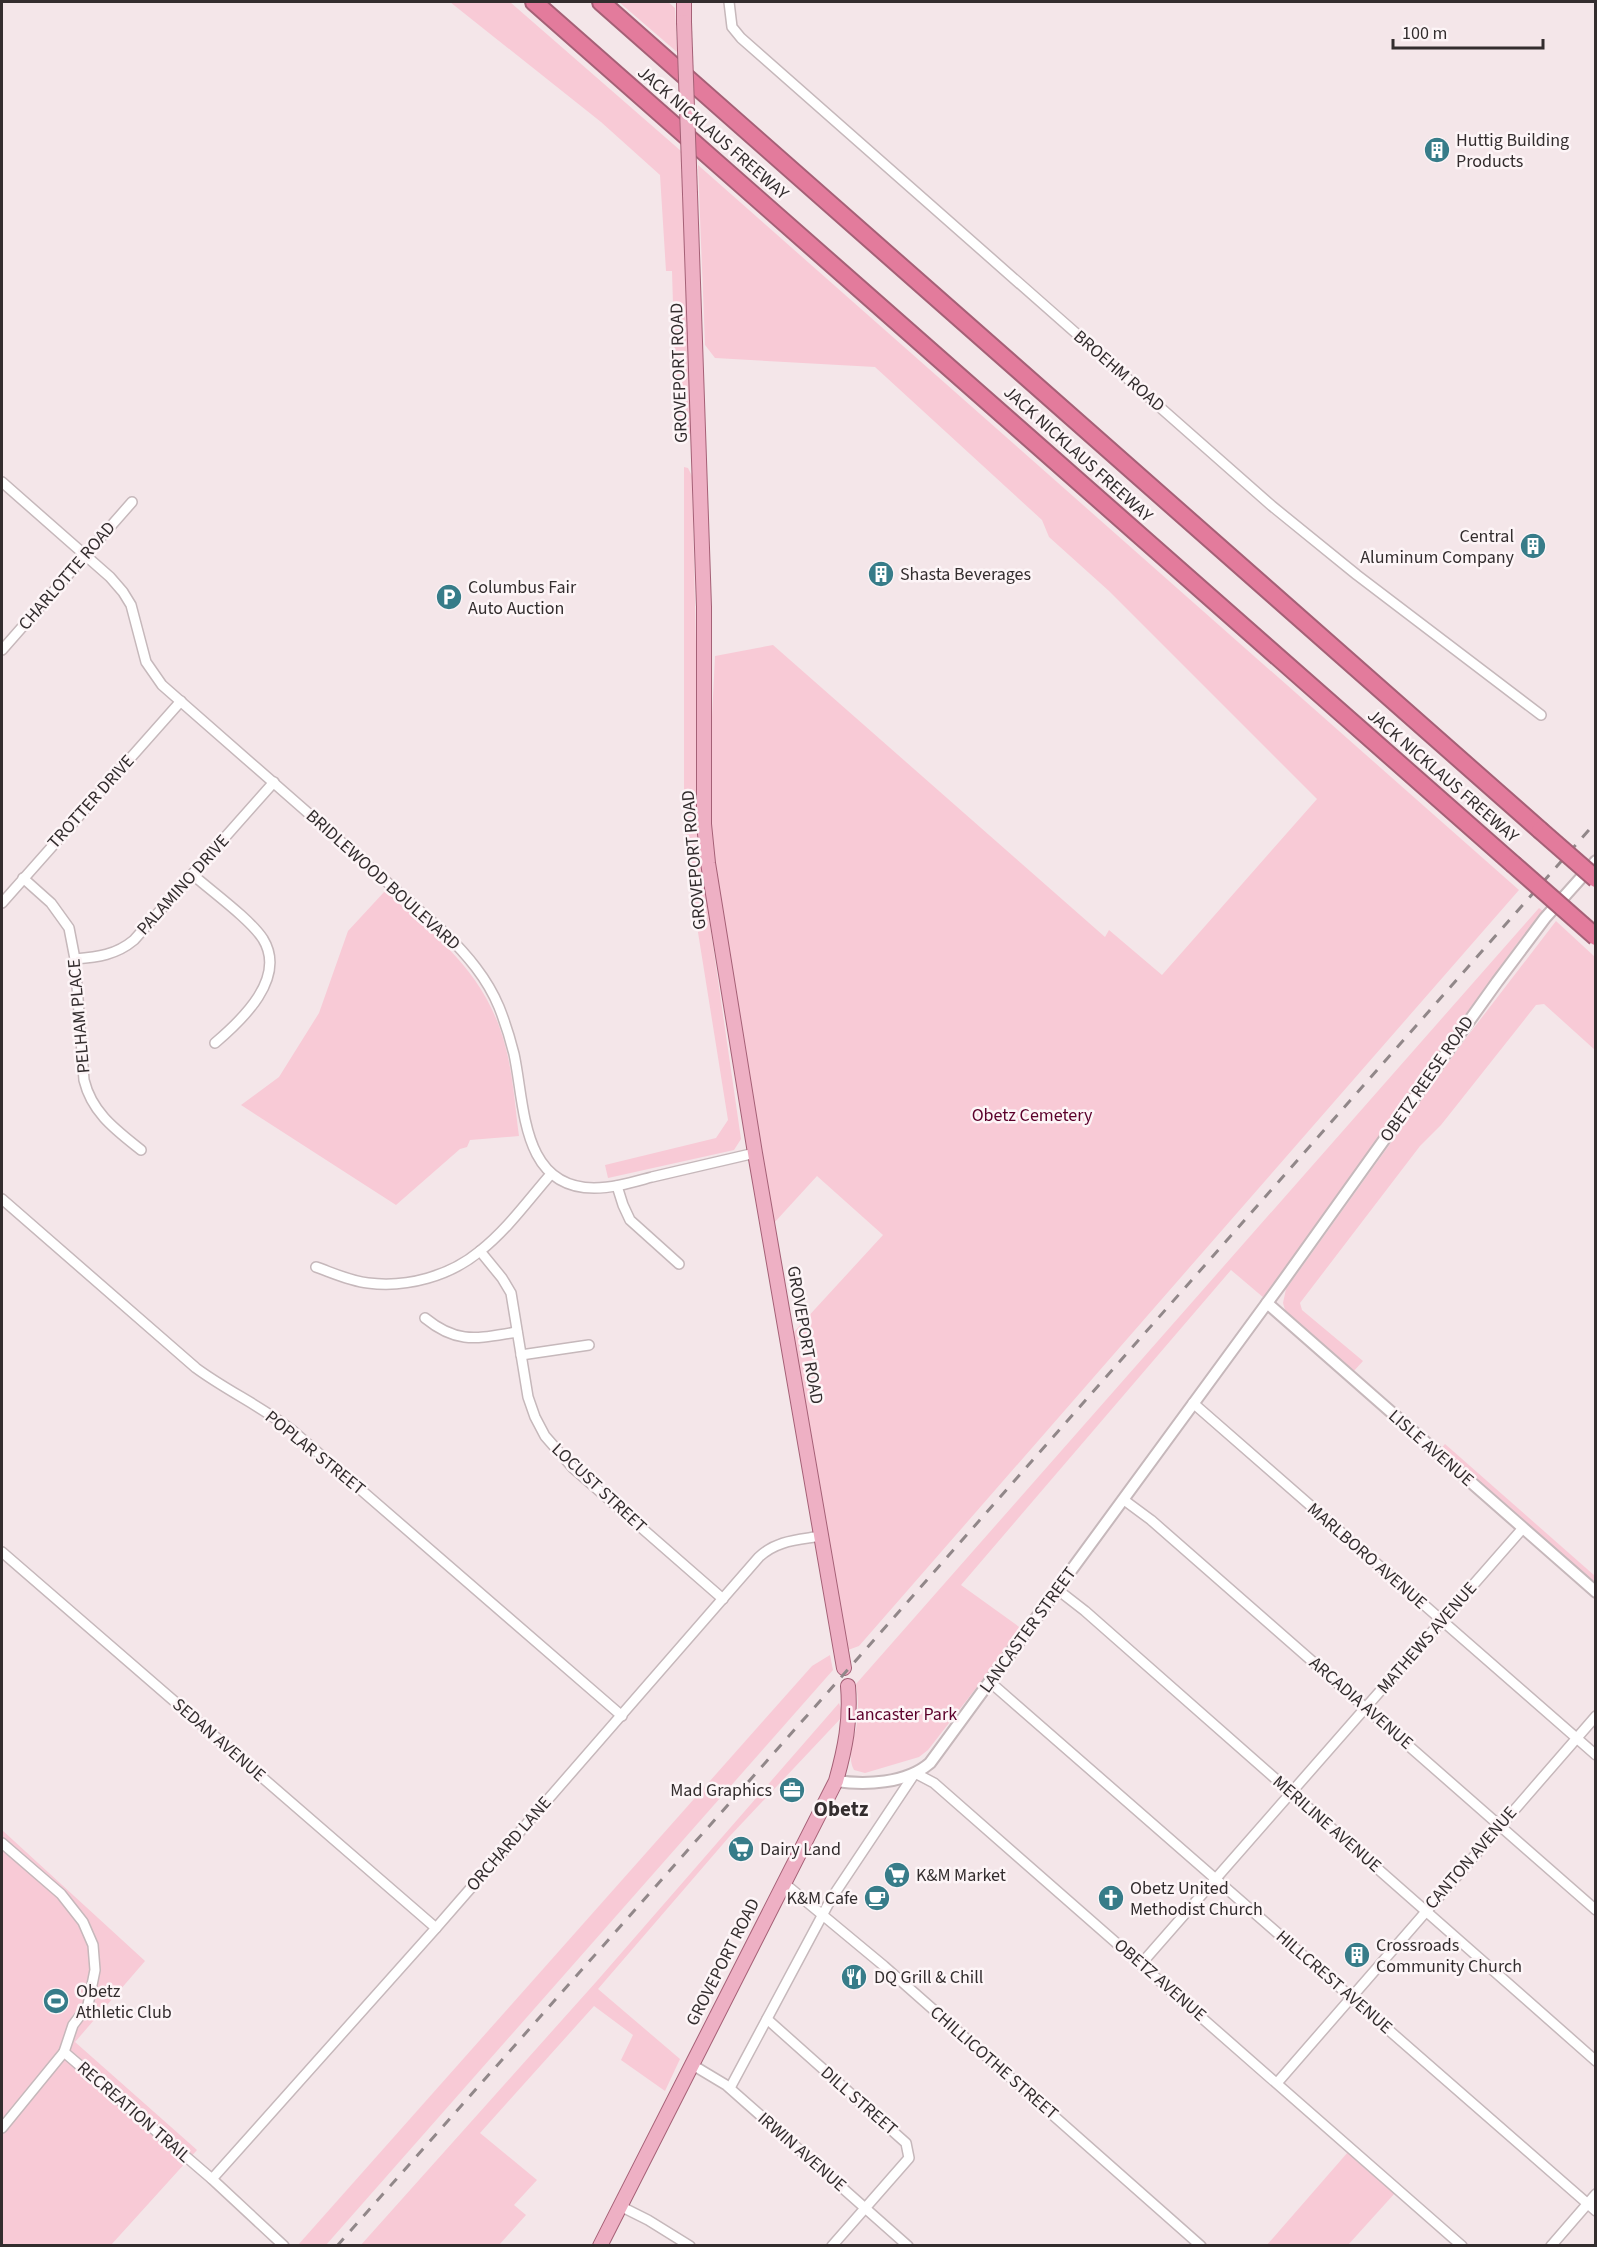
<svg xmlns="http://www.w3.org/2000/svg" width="1597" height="2247" viewBox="0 0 1597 2247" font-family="'Source Sans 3',sans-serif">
  <rect width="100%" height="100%" fill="#f4e6e9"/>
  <g fill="#f8cad6">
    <polygon points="450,2 510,2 681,151 691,431 688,437 677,440 672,271 666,271 660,175 601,122"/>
    <polygon points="619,2 668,2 675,8 677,52"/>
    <polygon points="698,165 1519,890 859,1646 848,1650 793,1333 883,1235 817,1176 774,1223 714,867 709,778 715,656 773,645 1105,937 1109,930 1162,975 1317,799 1109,591 1049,537 1042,520 875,367 715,358 705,345"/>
    <polygon points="684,467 688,468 692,476 701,857 706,897 741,1139 734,1150 608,1178 605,1165 716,1138 728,1120 689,876 684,820"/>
    <path d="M385,891C438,938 486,973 505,1045C513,1074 515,1106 519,1136L470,1140L467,1147L460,1149L396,1205L241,1105L279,1077L319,1013L348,931Z"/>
    <path d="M1539,908L1543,911L1516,945L1264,1298L1231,1270L961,1585L1022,1629L928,1750L919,1757L865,1773L854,1770C846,1755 855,1738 857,1723C859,1710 858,1697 856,1684Z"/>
    <polygon points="1556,921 1595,957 1595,1050 1544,1004 1536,1005 1441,1125 1420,1146 1300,1303 1302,1310 1363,1361 1352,1373 1286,1313 1283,1303 1286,1289 1463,1042"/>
    <polygon points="1445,1444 1595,1576 1595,1588 1440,1450"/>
    <polygon points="830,1655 833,1670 326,2245 298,2245 812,1666"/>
    <polygon points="839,1703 843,1716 729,1837 598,1989 680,2059 665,2091 621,2060 633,2035 594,2006 480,2133 537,2180 514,2205 526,2215 499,2245 360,2246 596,1982"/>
    <polygon points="2,1830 145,1961 75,2042 197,2150 111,2245 2,2245"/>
    <polygon points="1348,2152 1395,2193 1348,2245 1266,2246"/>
  </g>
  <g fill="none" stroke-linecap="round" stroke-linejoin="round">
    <g stroke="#c6b8bb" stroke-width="12">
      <g id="minor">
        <polyline points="729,2 732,27 741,38 1272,506 1357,575 1541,715"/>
        <path d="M2,482L110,577L123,592L131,605L146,662L162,685L445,933C467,955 487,978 499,1007C505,1022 510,1038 514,1054C525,1105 521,1188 594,1188C614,1188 633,1182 652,1177C686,1169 720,1161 755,1153"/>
        <polyline points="2,650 132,502"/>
        <path d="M192,874C211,891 250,919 263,939C287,978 242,1020 215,1043"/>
        <path d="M23,878L51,903L69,928L75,959L84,1080C92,1113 116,1130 141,1150"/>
        <polyline points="2,903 181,701"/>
        <path d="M75,959C98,957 116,955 134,940L274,782"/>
        <polyline points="617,1186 623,1205 630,1220 679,1264"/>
        <path d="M2,1199L196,1368C227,1391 263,1407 293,1431L622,1716"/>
        <polyline points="480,1251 502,1278 511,1293 528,1397 535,1417 545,1436 573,1468 723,1599"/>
        <path d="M316,1267C333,1273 350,1281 368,1283C407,1288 450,1276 480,1251C507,1230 529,1199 551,1174"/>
        <path d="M425,1318C458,1345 478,1338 517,1332"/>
        <polyline points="521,1355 589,1345"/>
        <polyline points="1193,1403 1596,1755"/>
        <polyline points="1124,1500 1151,1520 1596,1910"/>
        <polyline points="2,1552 436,1928"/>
        <polyline points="1058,1590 1085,1611 1596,2061"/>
        <polyline points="990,1682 1596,2211"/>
        <polyline points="2,1843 61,1894 83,1922 93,1945 95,1970 88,2005 73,2025 64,2052 2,2128"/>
        <polyline points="784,1883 884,1966 1201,2246"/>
        <polyline points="1141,1964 1523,1528"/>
        <polyline points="767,2019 906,2143 909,2158 832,2246"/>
        <polyline points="64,2052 212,2179 284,2246"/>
        <polyline points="691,2064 726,2085 908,2246"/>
        <polyline points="1277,2083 1596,1716"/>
        <polyline points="730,2088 831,1899 915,1773 934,1783 1462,2246"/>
        <path d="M212,2179L436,1928L759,1557C777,1540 798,1540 821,1536"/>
        <polyline points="620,2206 648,2220 690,2246"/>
        <polyline points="1551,2246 1596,2194"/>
      </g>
    </g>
    <g stroke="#c6b8bb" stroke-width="14">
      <g id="tertiary">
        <polyline points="1267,1303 1596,1592"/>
        <path d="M836,1781C865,1785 906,1784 930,1763L1281,1284L1497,982L1545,918L1596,861"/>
      </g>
    </g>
    <g stroke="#a56076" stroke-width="16">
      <g id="primary">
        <polyline points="684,2 684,22"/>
        <polyline points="690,194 704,607 704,824 708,863 755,1153 844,1668"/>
        <path d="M600,2246L836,1781C845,1749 851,1720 848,1686"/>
      </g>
    </g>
    <g stroke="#a56076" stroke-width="20">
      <g id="motorway">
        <polyline points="534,2 1513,864"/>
        <polyline points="601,2 1540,830"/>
      </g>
    </g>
    <use href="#minor" stroke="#fff" stroke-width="9"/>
    <use href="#tertiary" stroke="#fff" stroke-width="10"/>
    <use href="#primary" stroke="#eeb0c4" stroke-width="14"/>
    <use href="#motorway" stroke="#e37b9c" stroke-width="16"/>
    <polyline stroke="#918789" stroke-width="3" stroke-dasharray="10 10" stroke-linecap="butt" points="337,2246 851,1666 1596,822"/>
    <g stroke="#a56076" stroke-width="16" stroke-linecap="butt">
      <polyline id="primary-bridge" points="684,22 690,194"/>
    </g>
    <g stroke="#a56076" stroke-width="20" stroke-linecap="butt">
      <g id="motorway-bridge">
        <polyline points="1540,830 1596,879"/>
        <polyline points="1513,864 1596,937"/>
      </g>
    </g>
    <use href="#primary-bridge" stroke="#eeb0c4" stroke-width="14"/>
    <use href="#motorway-bridge" stroke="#e37b9c" stroke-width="16"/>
  </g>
  <defs>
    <g id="building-disc" transform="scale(1.35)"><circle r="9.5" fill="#377c89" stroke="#fdf5f7"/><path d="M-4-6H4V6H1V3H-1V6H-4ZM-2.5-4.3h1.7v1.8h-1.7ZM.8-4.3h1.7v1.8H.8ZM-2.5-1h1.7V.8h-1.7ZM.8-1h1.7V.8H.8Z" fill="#fff"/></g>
    <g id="parking-disc" transform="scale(1.35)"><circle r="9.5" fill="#377c89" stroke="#fdf5f7"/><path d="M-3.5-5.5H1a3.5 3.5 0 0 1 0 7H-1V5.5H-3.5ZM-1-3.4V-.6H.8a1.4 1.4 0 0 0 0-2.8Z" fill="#fff"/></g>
    <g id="office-disc" transform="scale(1.35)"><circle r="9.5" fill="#377c89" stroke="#fdf5f7"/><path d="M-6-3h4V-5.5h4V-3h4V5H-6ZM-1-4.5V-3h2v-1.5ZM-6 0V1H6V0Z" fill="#fff"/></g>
    <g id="supermarket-disc" transform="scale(1.35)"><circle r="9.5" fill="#377c89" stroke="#fdf5f7"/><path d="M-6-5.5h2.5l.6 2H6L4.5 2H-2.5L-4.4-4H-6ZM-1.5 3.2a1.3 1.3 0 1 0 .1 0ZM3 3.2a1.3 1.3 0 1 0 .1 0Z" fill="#fff"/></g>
    <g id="cafe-disc" transform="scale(1.35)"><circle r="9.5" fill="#377c89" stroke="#fdf5f7"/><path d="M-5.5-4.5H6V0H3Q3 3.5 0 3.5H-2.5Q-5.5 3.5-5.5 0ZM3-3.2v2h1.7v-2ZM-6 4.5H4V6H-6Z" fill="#fff"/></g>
    <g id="church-disc" transform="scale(1.35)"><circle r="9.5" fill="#377c89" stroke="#fdf5f7"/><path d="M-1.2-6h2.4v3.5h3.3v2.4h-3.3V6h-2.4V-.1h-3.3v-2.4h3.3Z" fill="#fff"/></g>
    <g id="restaurant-disc" transform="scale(1.35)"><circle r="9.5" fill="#377c89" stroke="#fdf5f7"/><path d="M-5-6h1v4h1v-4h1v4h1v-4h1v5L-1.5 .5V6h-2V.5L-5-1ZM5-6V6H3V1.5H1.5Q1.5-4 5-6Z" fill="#fff"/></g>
    <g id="stadium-disc" transform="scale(1.35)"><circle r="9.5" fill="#377c89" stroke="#fdf5f7"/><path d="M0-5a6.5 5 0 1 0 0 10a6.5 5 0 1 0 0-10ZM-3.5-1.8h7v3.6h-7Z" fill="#fff"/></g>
  </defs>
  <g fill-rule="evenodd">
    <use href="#building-disc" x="1437" y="150"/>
    <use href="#building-disc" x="1533" y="546"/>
    <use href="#building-disc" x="881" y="574"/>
    <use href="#parking-disc" x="449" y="597"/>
    <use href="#office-disc" x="792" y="1790"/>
    <use href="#supermarket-disc" x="741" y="1849"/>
    <use href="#supermarket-disc" x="897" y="1875"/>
    <use href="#cafe-disc" x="877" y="1898"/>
    <use href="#church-disc" x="1111" y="1898"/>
    <use href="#building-disc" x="1357" y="1955"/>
    <use href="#restaurant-disc" x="854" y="1977"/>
    <use href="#stadium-disc" x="56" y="2001"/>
  </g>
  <g text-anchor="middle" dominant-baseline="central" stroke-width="5" stroke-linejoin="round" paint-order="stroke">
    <g font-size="18" fill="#332d2e" stroke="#fdf5f7">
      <text transform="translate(713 133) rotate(41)">JACK NICKLAUS FREEWAY</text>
      <text transform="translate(1119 371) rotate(41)">BROEHM ROAD</text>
      <text transform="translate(679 373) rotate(-92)">GROVEPORT ROAD</text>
      <text transform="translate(1078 454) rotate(42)">JACK NICKLAUS FREEWAY</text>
      <text transform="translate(67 576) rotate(-49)">CHARLOTTE ROAD</text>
      <text transform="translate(1443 776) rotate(41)">JACK NICKLAUS FREEWAY</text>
      <text transform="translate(91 802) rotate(-48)">TROTTER DRIVE</text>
      <text transform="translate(694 860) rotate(-95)">GROVEPORT ROAD</text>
      <text transform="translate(383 880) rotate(42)">BRIDLEWOOD BOULEVARD</text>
      <text transform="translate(183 885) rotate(-48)">PALAMINO DRIVE</text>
      <text transform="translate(79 1016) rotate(-95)">PELHAM PLACE</text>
      <text transform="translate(1427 1079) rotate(-55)">OBETZ REESE ROAD</text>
      <text transform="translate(805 1335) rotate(80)">GROVEPORT ROAD</text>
      <text transform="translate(1431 1448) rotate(41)">LISLE AVENUE</text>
      <text transform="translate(315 1453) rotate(39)">POPLAR STREET</text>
      <text transform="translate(599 1488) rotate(43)">LOCUST STREET</text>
      <text transform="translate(1367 1556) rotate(41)">MARLBORO AVENUE</text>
      <text transform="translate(1028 1630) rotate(-54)">LANCASTER STREET</text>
      <text transform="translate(1427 1638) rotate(-49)">MATHEWS AVENUE</text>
      <text transform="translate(1361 1703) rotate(41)">ARCADIA AVENUE</text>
      <text transform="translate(219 1740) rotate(41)">SEDAN AVENUE</text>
      <text transform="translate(1327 1824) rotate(41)">MERILINE AVENUE</text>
      <text transform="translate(509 1844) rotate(-49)">ORCHARD LANE</text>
      <text transform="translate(1471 1858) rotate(-49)">CANTON AVENUE</text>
      <text transform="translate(723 1962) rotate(-63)">GROVEPORT ROAD</text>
      <text transform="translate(1160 1980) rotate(41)">OBETZ AVENUE</text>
      <text transform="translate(1334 1982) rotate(41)">HILLCREST AVENUE</text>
      <text transform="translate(994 2063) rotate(41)">CHILLICOTHE STREET</text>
      <text transform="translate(859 2101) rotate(41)">DILL STREET</text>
      <text transform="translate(134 2112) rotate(41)">RECREATION TRAIL</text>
      <text transform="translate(802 2152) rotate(41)">IRWIN AVENUE</text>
    </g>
    <g font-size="18" fill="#332d2e" stroke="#fdf5f7" text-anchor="start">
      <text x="1456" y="140">Huttig Building<tspan x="1456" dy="21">Products</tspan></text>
      <text x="1514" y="536" text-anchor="end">Central<tspan x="1514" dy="21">Aluminum Company</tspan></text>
      <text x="900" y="574">Shasta Beverages</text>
      <text x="468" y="587">Columbus Fair<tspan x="468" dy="21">Auto Auction</tspan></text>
      <text x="772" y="1790" text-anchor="end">Mad Graphics</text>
      <text x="760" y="1849">Dairy Land</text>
      <text x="916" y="1875">K&amp;M Market</text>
      <text x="1130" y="1888">Obetz United<tspan x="1130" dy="21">Methodist Church</tspan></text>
      <text x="858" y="1898" text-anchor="end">K&amp;M Cafe</text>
      <text x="1376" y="1945">Crossroads<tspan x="1376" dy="21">Community Church</tspan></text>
      <text x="874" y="1977">DQ Grill &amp; Chill</text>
      <text x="76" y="1991">Obetz<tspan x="76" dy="21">Athletic Club</tspan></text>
    </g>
    <g font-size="18" fill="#5b002b" stroke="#fdf5f7">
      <text x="1032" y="1115">Obetz Cemetery</text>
      <text x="902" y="1714">Lancaster Park</text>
    </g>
    <g font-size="21" font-weight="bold" fill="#332d2e" stroke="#fdf5f7">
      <text x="841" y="1809">Obetz</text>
    </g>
  </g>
  <rect width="1597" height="2247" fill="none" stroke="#332d2e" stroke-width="6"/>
  <path d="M1393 39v9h150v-9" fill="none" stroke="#332d2e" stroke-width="3"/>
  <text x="1402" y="39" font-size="18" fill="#332d2e" stroke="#fdf5f7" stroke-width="4.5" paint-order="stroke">100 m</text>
</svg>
